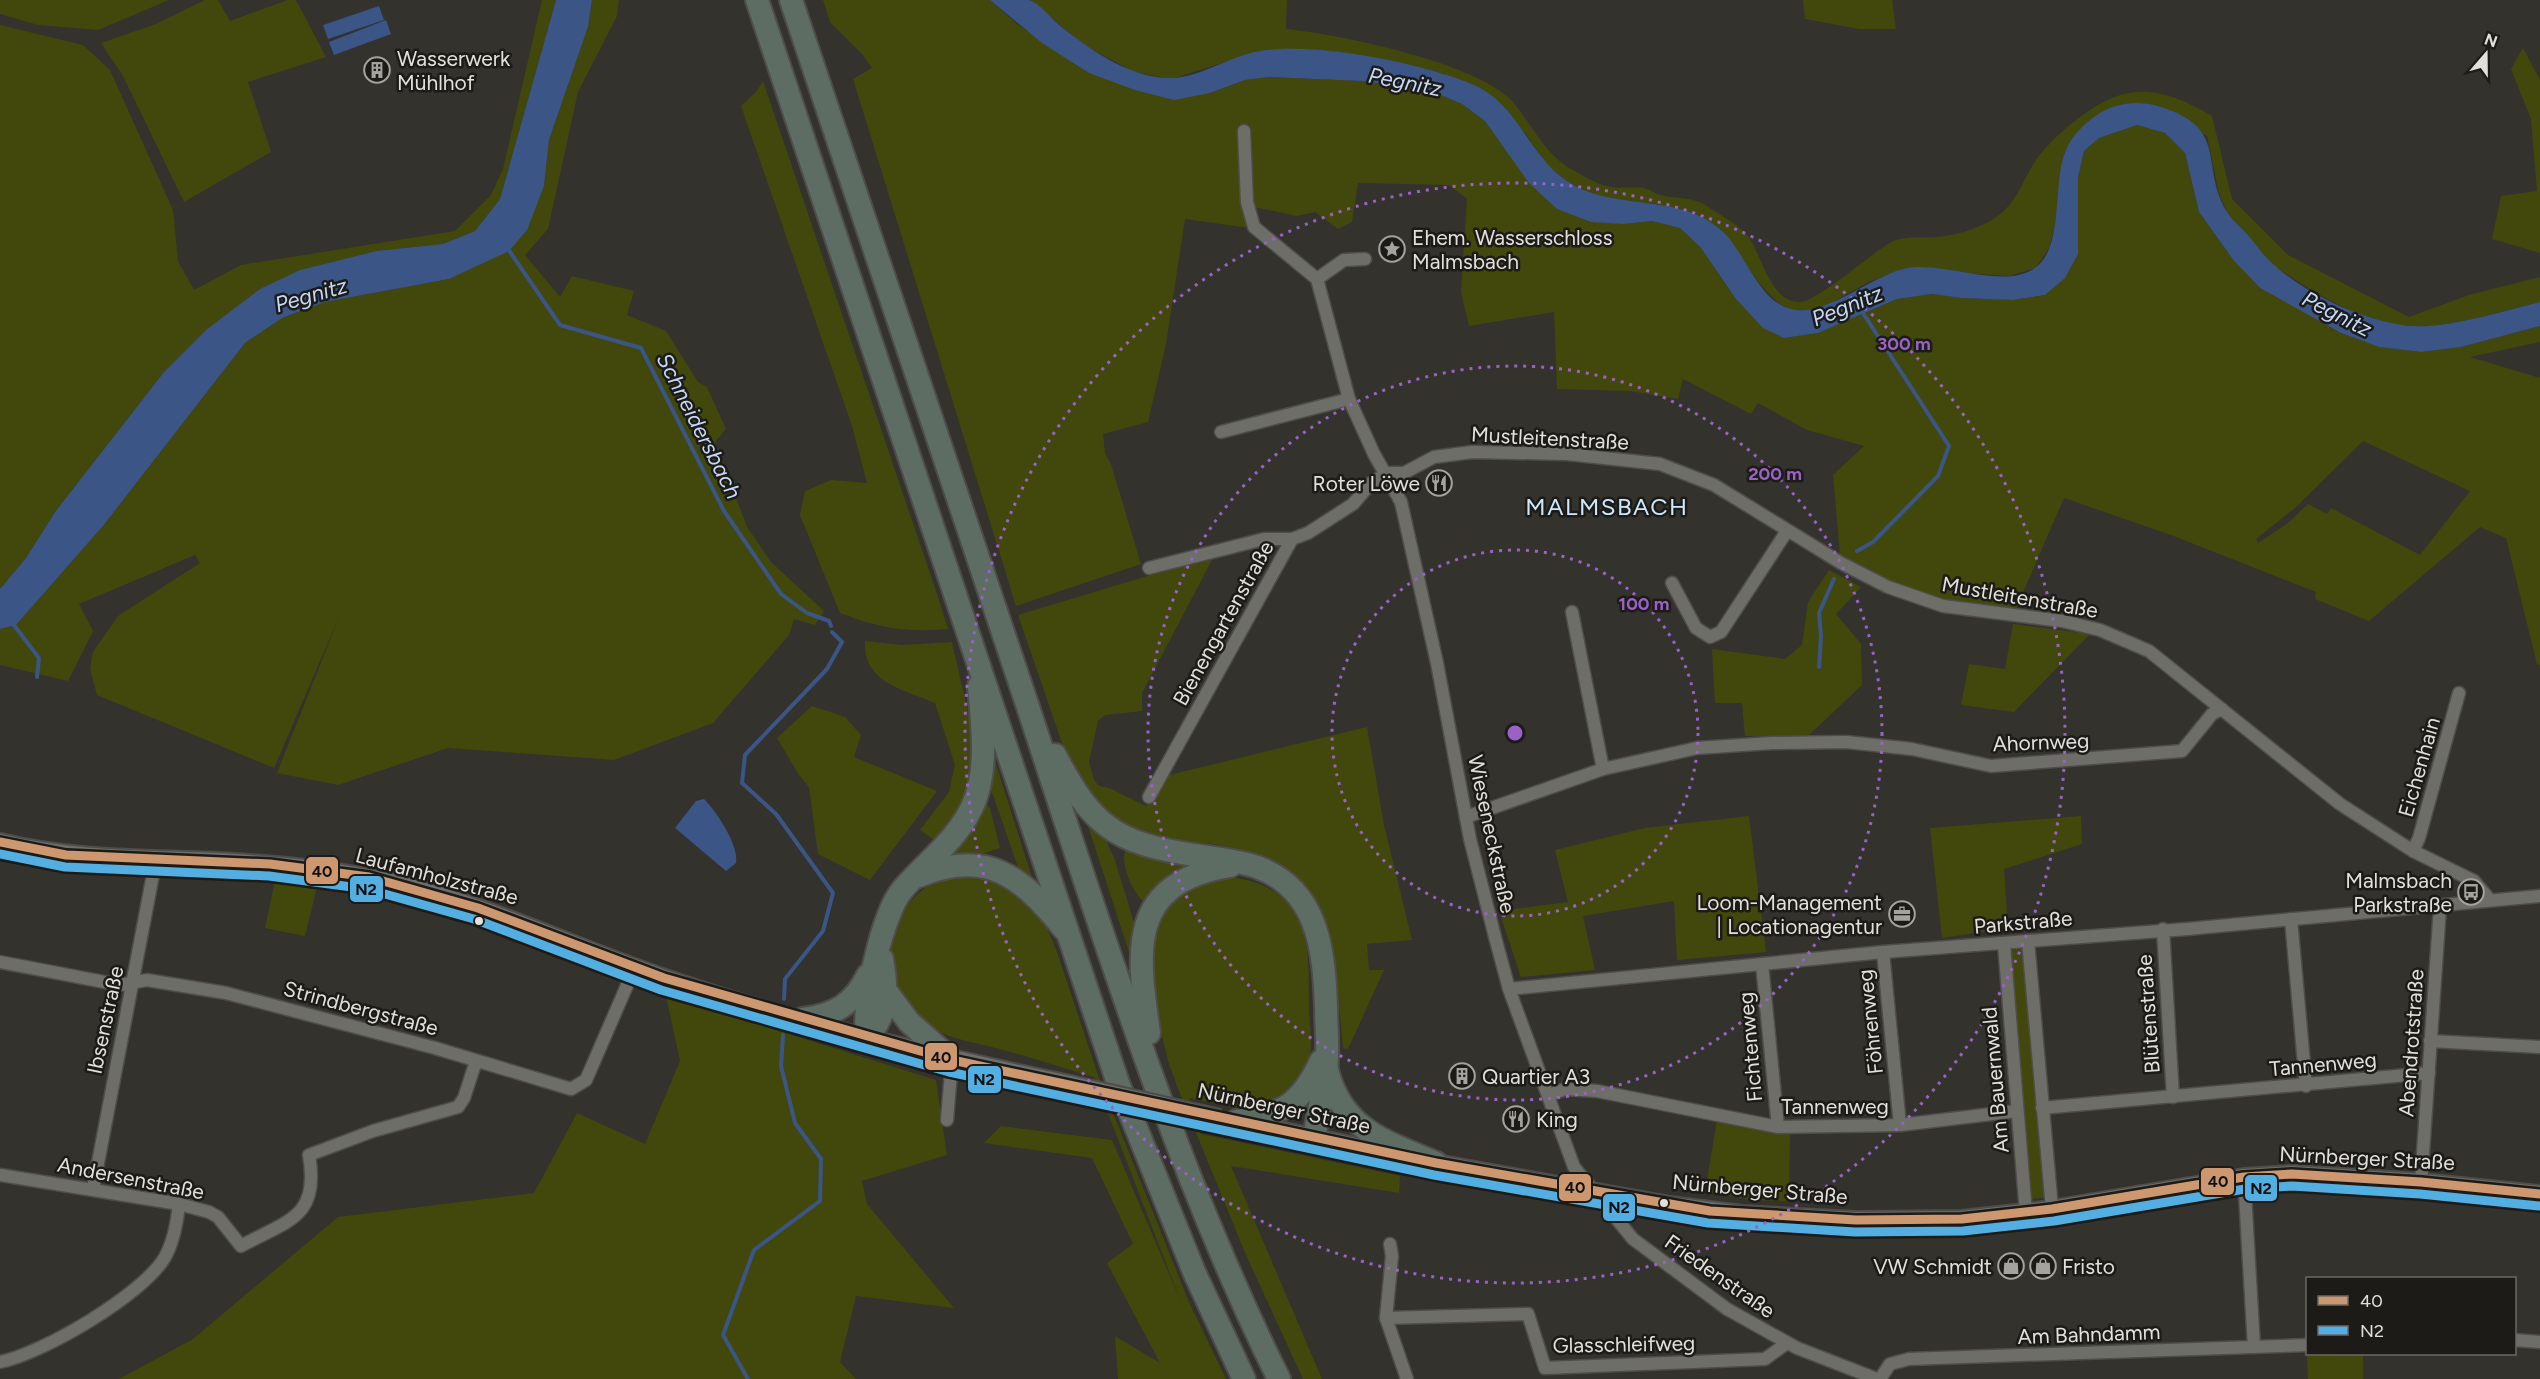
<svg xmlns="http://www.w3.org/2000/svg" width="2540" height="1379" viewBox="0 0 2540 1379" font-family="Figtree,sans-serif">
  <rect width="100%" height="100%" fill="#33322d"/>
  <g fill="#42480c" fill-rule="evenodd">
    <polygon points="0,0 169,0 98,30 38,25 0,14"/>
    <polygon points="205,0 218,0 230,21 288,0 296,0 326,57 248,82 271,152 184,202 123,76 101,43 156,24"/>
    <polygon points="542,0 556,0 500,199 475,231 443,244 376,251 300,270 206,330 164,372 55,512 26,558 0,589 0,25 83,45 110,70 173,210 178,261 194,290 241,265 455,231 491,195 503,169"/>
    <polygon points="592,0 619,0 617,16 578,92 548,229 525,255 560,297 572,276 634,291 627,315 666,331 698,382 707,387 726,429 715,442 747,527 771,562 824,611 815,625 794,619 789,635 713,723 614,760 448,748 338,785 277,773 340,615 274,768 97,695 90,669 93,652 118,616 200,563 195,555 79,604 93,631 68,681 0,665 0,629 16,625 103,526 245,343 282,318 325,302 449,279 544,186 549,140 588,27"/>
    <path d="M823,0H990L1017,24L1089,73L1210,93L1245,80L1269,77L1361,81L1429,90L1462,104L1485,121L1501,142L1624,224L1652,221L1680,228L1701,248L1736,299L1784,338L1818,333L1897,299L1932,294L1961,298L2013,300L2045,295L2078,254V178L2084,151L2099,138L2137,125L2165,133L2185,153L2199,212L2234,261L2260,288L2341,333L2379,347L2421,352L2461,347L2540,326V342L2470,357L2540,378V665L2537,664L2506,538L2480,527L2369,621L2315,599L2316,592L2171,535L2064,498L2015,611L1945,602L1892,584L1840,556L1833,475L1864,446L1807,430L1758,403L1751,414L1683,379L1678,399L1630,391L1557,389L1554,312L1469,326L1461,292L1467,199L1449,185L1358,183L1352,222L1338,229L1315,212L1297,216L1254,207L1242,125L1241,189L1250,228L1185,219L1166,344L1148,422L1103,434L1105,453L1111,464L1141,564L1016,606L853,79L872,68L862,54L830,22ZM2363,441L2470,491L2420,555L2331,508L2327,514L2308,504L2288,523L2258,543L2256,539L2295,508Z"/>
    <path d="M1030,0H1287L1286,29C1338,34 1478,63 1512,101C1533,125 1545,156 1575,171C1585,177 1599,185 1611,187C1621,189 1633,186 1644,188C1651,190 1657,195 1665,196C1681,199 1693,197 1707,206C1720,215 1738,224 1748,236C1762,255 1770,303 1800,302C1818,301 1869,255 1888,244C1902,235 1921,238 1937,237C1957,235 1978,229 1995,218C2017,204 2022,181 2036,160C2047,144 2064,129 2080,117C2128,80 2163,87 2212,116L2232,199L2288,255L2409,317L2469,295L2540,277V302L2469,320L2425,327L2388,324L2351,311L2316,293L2274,266L2228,215L2219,194L2207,136L2159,106L2065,152L2055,227L2049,248L2036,268L2009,276L1904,269L1869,282L1818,310L1794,311L1778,303L1758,282L1721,229L1694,213L1656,204L1602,198L1569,183L1546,164L1526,134L1445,74L1391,61L1341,54L1261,51L1171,79L1134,72L1084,45Z"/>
    <polygon points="1803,0 1892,0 1896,29 1859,29 1805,19"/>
    <polygon points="2523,48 2540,80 2540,253 2492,239 2501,196 2537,191 2531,119 2511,69"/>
    <path d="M763,81L936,591L948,629C906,633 879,628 840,613L800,515L805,491L831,480L867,483L852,426L741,106L756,92Z"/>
    <path d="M1212,560L1142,693V711L1105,715L1098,721L1089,762L1094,780L1099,786L1109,788L1146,806L1165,776L1367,727L1384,825L1412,940L1367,944L1369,970H1384L1348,1049L1343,1048C1332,939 1339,858 1204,843L1203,846L1124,831L1072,772L1018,615L1151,575Z"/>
    <polygon points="1829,570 1861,587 1836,614 1861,644 1862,685 1808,736 1745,736 1742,703 1715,703 1712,649 1785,659 1802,645 1808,602"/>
    <polygon points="2013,624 2090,634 2014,712 1961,705 1969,664 2005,669"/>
    <path d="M865,641L902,645L952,642L974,738V784L938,843L920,830L949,792L955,765L935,703C903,689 863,683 865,641Z"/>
    <polygon points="812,706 845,717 861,735 854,757 937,791 870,880 818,854 809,787 799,775 777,738"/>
    <polygon points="990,745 1034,884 1019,870 987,778"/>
    <polygon points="984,802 990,808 1000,848 976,856 940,859"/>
    <polygon points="1749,816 1766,952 1677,960 1674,901 1583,916 1595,970 1521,977 1499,911 1568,902 1555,850 1645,828"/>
    <polygon points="2081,816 2082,844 2004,869 2008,928 1942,938 1930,828"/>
    <polygon points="1087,823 1104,836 1115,860 1135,926 1131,952 1129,952"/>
    <path d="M1126,849L1193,866C1172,871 1159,887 1146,903C1133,896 1119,861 1126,849Z"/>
    <path d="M948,873L1006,881L1043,918L1057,952L1099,1078L1189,1302L1226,1379H1118L1115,1336L1160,1363L1107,1263L1133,1244L1092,1158L984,1143L1001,1126L1112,1140L1181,1302L1094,1077C1065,1069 1036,1059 1007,1051C959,1037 933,1042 902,996C893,983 888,960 890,944C897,908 918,890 948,873Z"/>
    <path d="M1226,877C1248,878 1272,886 1288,903C1313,930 1308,976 1309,1009C1310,1025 1312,1043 1310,1059C1308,1074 1296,1093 1283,1100C1256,1116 1217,1103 1189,1098L1201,1134L1400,1176L1399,1193L1231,1166L1322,1379H1303L1246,1255L1177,1086L1168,1061L1152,994L1153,924L1180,891Z"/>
    <polygon points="275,881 317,887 305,936 265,928"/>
    <polygon points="2026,948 2048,1197 2032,1199 2011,950"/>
    <polygon points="666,996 936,1080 947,1155 862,1181 867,1204 954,1308 856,1296 840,1362 856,1379 119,1379 193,1339 338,1217 534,1193 577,1113 645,1144 680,1061"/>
    <polygon points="1717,1119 1790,1132 1789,1201 1753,1200 1705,1192"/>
    <polygon points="2363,1354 2363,1379 2308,1379 2307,1356"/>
  </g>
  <g fill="#3a5586">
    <polygon points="556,0 592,0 588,27 549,140 544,186 527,230 509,251 449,279 325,302 282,318 245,343 103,526 16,625 0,629 0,589 26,558 55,512 164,372 206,330 260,289 300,270 376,251 443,244 475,231 500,199"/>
    <path d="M990,0C1001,0 1018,0 1029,0C1039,3 1050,17 1058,24C1089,49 1128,77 1168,78C1199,79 1229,56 1260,51C1316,42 1424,63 1476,86C1519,106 1529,156 1567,181C1613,212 1677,192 1720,229C1747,252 1758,306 1797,310C1827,314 1870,278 1903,269C1941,259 2002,291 2035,268C2065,247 2052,180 2066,150C2073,134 2084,124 2097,115C2116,102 2140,100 2161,107C2230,129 2199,165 2227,212C2232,220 2240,227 2246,233C2255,243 2262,254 2271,262C2305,295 2380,330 2428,326C2466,323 2503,311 2540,302V326L2461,347L2421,352L2379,347L2341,333L2260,288L2234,261L2199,212L2185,153L2165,133L2137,125L2099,138L2084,151L2078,178V254L2065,278L2045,295L2013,300L1961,298L1932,294L1897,299L1818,333L1784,338L1763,328L1736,299L1701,248L1680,228L1652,221L1624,224L1591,222L1557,209L1529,183L1485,121L1462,104L1429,90L1361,81L1269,77L1245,80L1210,93L1174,100L1135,90L1089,73L1042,43Z"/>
    <polygon points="379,6 384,20 328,39 323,25"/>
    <polygon points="386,20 391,34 334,55 329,42"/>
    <path d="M704,799C716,811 739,845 736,863L726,871L675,828L696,801Z"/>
  </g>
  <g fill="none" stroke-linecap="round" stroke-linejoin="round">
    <g stroke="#3a5586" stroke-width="4">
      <polyline points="508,249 560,325 641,348 724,511 781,594 807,613 829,621 831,626"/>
      <polyline points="1857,551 1873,542 1938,476 1949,446 1863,313"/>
      <polyline points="13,624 39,658 37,677"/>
      <polyline points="1819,667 1821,636 1819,613 1834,579"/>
      <polyline points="784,999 785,979 823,931 833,893 776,814 742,783 745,755 827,669 842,642 832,632"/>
      <polyline points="748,1379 723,1335 754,1250 820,1201 821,1159 795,1123 781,1066 783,1035"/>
    </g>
    <g stroke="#4f4d49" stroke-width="15">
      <g id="street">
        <polyline points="1244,131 1247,202 1254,227 1317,279 1349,399 1374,454 1401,502 1437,663 1470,839 1495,937 1509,989 1574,1167 1633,1239 1727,1309 1797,1348 1877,1379"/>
        <polyline points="1317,279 1344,260 1365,259"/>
        <polyline points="1221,432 1349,399"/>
        <polyline points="1388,473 1404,473 1434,457 1472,452 1567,454 1660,464 1714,485 1841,563 1888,587 1943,606 2062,621 2100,630 2149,651 2340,804 2413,851 2474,881 2490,900"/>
        <polyline points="1149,568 1264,539 1292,539 1308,533 1353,504 1371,483 1388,473"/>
        <polyline points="1672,583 1696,628 1710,637 1721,632 1787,531"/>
        <polyline points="1572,612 1603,769"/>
        <polyline points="1149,797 1292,539"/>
        <polyline points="1466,817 1603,769 1697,748 1772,743 1846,742 1912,749 1991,766 2182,751 2212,714 2222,709"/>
        <polyline points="2413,851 2419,838 2459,693"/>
        <polyline points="2291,919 2306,1086"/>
        <polyline points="2163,929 2173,1097"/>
        <polyline points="2028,941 2052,1209"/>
        <polyline points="2004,944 2026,1213"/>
        <polyline points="1883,952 1900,1125"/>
        <polyline points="0,962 120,985 147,980 226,993 435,1048 571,1089 586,1080 635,967"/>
        <polyline points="1762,964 1778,1127"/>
        <polyline points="1509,989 1883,952 2187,929 2540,896"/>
        <polyline points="2430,1041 2540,1047"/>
        <polyline points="1549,1095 1565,1089 1597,1091 1778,1127 1900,1125 2017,1111"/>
        <polyline points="2042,1108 2429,1073"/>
        <polyline points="947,1120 952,1060"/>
        <path d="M0,1175L179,1204L209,1212L218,1217L241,1246C288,1220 320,1218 309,1155L373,1131L458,1107L464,1098L476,1061"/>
        <polyline points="2244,1177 2254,1347"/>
        <polyline points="2421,1182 2440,907"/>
        <polyline points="93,1189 156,859"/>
        <polyline points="1390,1244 1392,1256 1386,1318 1407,1379"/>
        <polyline points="1386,1318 1528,1314 1545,1368 1765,1359 1787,1343"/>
        <polyline points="2514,1340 2540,1342"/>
        <path d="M0,1362C42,1354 144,1294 165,1257C174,1241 177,1223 179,1204"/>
        <polyline points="1880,1379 1890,1364 1909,1359 2308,1345"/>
      </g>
    </g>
    <g stroke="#4f4d49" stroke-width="20">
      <g id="secondary">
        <path d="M0,842C62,857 124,858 187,860C256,862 324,867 391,882C485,904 571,946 662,977C795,1023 932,1055 1070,1084"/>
        <polyline points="1245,1123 1436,1163 1670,1205 1742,1214 1856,1220 1962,1219 2052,1209 2244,1177 2292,1174 2421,1182 2540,1194"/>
      </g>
    </g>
    <g stroke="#4f4d49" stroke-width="26">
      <g id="highway">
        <polyline points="757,0 1118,1083 1195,1274 1244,1379"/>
        <path d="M791,0C869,235 950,469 1027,704C1101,929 1174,1168 1279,1379"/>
        <path d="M1055,755C1092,826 1115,843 1194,855C1215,858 1237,860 1257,867C1318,889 1324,950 1326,1007C1326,1028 1329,1050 1326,1071C1323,1093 1318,1115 1314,1138"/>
        <path d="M919,876C987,848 1022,877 1064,929"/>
        <polyline points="886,991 909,1022 952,1060"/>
        <path d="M803,1019C835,1015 854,1004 868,975"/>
        <path d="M1149,1033C1137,950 1127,883 1230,866"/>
        <path d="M867,1037C862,1005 882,913 903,889C928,860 961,837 975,800C988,765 982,723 979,686"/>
        <path d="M867,1037C889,1015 887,987 882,959"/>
        <path d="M1327,1070C1342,1130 1385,1141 1436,1163"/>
        <path d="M1237,1121C1283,1115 1301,1104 1321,1061"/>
      </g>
    </g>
    <use href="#street" stroke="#6e6e69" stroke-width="12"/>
    <use href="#secondary" stroke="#6b6e6a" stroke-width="16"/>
    <use href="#highway" stroke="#5d6d64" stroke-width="22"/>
    <g stroke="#4f4d49" stroke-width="20" stroke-linecap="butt">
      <polyline id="secondary-bridge" points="1070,1084 1220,1118"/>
    </g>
    <use href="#secondary-bridge" stroke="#6b6e6a" stroke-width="16"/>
    <g stroke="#1c1b17" stroke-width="14">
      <polyline id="bus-1" points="0,842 66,855 270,864 369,877 478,908 664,978 952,1060 1436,1163 1710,1211 1856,1220 1962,1219 2052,1209 2244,1177 2292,1174 2421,1182 2540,1194"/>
    </g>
    <g stroke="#1c1b17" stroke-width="14">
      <polyline id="bus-2" points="0,854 65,867 269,876 367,889 474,919 661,990 949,1072 1434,1175 1708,1223 1855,1232 1963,1231 2054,1221 2245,1189 2292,1186 2420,1194 2539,1206"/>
    </g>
    <use href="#bus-1" stroke="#cd976f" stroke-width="9"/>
    <use href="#bus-2" stroke="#53aee1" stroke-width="9"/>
  </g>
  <g fill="none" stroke="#9a62c7" stroke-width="3" stroke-dasharray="3 6">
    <circle cx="1515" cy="733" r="183"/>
    <circle cx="1515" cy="733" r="367"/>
    <circle cx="1515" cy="733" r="550"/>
  </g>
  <defs>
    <g id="building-ring" transform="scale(1.35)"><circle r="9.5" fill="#1c1b17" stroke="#a5a39d" stroke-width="1.5"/><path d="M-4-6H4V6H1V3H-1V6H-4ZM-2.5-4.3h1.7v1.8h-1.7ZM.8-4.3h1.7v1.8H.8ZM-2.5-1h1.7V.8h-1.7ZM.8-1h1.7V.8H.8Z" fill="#a5a39d"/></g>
    <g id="sight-ring" transform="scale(1.35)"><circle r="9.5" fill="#1c1b17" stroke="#a5a39d" stroke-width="1.5"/><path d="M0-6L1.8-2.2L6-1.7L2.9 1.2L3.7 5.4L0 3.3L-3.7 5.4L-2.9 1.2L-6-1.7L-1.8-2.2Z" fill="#a5a39d"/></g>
    <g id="restaurant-ring" transform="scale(1.35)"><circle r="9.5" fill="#1c1b17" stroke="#a5a39d" stroke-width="1.5"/><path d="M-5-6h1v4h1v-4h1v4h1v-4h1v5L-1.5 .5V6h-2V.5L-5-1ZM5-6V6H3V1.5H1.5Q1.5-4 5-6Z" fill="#a5a39d"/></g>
    <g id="bus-ring" transform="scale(1.35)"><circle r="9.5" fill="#1c1b17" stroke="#a5a39d" stroke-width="1.5"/><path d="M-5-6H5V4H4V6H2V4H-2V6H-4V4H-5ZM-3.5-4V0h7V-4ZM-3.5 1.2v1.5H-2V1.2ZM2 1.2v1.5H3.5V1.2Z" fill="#a5a39d"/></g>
    <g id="office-ring" transform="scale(1.35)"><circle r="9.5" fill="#1c1b17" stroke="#a5a39d" stroke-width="1.5"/><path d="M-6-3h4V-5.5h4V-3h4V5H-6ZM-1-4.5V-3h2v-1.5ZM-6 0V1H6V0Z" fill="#a5a39d"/></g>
    <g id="shop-ring" transform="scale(1.35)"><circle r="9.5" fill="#1c1b17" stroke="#a5a39d" stroke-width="1.5"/><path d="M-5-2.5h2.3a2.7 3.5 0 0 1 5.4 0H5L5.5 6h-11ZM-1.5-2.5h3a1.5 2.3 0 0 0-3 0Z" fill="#a5a39d"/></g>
  </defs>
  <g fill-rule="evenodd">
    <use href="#building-ring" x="377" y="70"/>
    <use href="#sight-ring" x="1392" y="249"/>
    <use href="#restaurant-ring" x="1439" y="483"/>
    <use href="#bus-ring" x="2471" y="892"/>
    <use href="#office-ring" x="1902" y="914"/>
    <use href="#building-ring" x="1462" y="1076"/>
    <use href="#restaurant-ring" x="1516" y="1119"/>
    <use href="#shop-ring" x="2011" y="1266"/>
    <use href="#shop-ring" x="2043" y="1266"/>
  </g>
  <g fill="#e2e0da" stroke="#1c1b17" stroke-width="2">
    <circle cx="479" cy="921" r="5"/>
    <circle cx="1664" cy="1203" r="5"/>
  </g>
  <g text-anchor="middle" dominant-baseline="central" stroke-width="5" stroke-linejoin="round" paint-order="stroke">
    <g font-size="21" fill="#e2e0da" stroke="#1c1b17" text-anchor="start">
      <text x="397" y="58">Wasserwerk<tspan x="397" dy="24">Mühlhof</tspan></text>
      <text x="1412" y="237">Ehem. Wasserschloss<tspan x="1412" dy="24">Malmsbach</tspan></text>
      <text x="1420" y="483" text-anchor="end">Roter Löwe</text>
      <text x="2452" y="880" text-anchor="end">Malmsbach<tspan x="2452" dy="24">Parkstraße</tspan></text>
      <text x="1882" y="902" text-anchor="end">Loom-Management<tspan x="1882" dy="24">| Locationagentur</tspan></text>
      <text x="1482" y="1076">Quartier A3</text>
      <text x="1536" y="1119">King</text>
      <text x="1992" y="1266" text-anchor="end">VW Schmidt</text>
      <text x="2062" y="1266">Fristo</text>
    </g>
    <g font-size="21" fill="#e2e0da" stroke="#1c1b17">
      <text transform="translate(1550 438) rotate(3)">Mustleitenstraße</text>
      <text transform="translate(2020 597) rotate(10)">Mustleitenstraße</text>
      <text transform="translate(1223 623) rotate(-61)">Bienengartenstraße</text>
      <text transform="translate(2041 742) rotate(-2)">Ahornweg</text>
      <text transform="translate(2419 767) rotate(-74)">Eichenhain</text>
      <text transform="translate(1492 834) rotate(78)">Wieseneckstraße</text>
      <text transform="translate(437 876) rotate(15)">Laufamholzstraße</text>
      <text transform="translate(2023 922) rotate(-5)">Parkstraße</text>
      <text transform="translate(361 1008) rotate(15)">Strindbergstraße</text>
      <text transform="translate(2148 1014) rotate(-94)">Blütenstraße</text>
      <text transform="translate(105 1020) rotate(-78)">Ibsenstraße</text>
      <text transform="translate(1870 1022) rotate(-96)">Föhrenweg</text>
      <text transform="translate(2411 1043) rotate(-86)">Abendrotstraße</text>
      <text transform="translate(1750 1047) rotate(-95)">Fichtenweg</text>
      <text transform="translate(2323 1064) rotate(-5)">Tannenweg</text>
      <text transform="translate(1995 1080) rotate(-95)">Am Bauernwald</text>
      <text x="1835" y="1106">Tannenweg</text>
      <text transform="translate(1284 1108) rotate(12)">Nürnberger Straße</text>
      <text transform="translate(2367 1158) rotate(3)">Nürnberger Straße</text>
      <text transform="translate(131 1178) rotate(11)">Andersenstraße</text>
      <text transform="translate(1760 1189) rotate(5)">Nürnberger Straße</text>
      <text transform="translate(1720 1276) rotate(35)">Friedenstraße</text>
      <text transform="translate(2089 1334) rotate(-2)">Am Bahndamm</text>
      <text transform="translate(1624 1344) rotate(-1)">Glasschleifweg</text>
    </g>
    <g font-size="22" font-style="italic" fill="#c5d8f9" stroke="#1c1b17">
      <text transform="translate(1405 82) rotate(11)">Pegnitz</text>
      <text transform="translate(311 295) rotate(-16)">Pegnitz</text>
      <text transform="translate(1847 306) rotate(-22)">Pegnitz</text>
      <text transform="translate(2337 314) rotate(27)">Pegnitz</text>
      <text transform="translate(699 426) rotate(63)">Schneidersbach</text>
    </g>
    <g font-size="24" letter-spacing="1.5" fill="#cee8fd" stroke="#1c1b17">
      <text x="1607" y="506">MALMSBACH</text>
    </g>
  </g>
  <circle cx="1515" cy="733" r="9" fill="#9a62c7" stroke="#1c1b17" stroke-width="3"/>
  <g font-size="18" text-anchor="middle" font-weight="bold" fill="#9a62c7" stroke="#1c1b17" stroke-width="5" stroke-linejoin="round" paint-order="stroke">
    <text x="1904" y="350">300 m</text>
    <text x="1775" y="480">200 m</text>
    <text x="1644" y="610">100 m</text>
  </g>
  <g stroke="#1c1b17" stroke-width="2">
    <rect x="305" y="856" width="34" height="29" rx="6" fill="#cd976f"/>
    <rect x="349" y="875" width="35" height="28" rx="6" fill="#53aee1"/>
    <rect x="924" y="1042" width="34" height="29" rx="6" fill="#cd976f"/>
    <rect x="967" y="1065" width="35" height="29" rx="6" fill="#53aee1"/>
    <rect x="2200" y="1167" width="35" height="29" rx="6" fill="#cd976f"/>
    <rect x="1558" y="1173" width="34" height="29" rx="6" fill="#cd976f"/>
    <rect x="2244" y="1174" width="34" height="28" rx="6" fill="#53aee1"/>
    <rect x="1602" y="1193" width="34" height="29" rx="6" fill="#53aee1"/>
  </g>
  <g font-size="16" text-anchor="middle" font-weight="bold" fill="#111">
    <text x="322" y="877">40</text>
    <text x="366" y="895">N2</text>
    <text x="941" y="1063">40</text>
    <text x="984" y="1085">N2</text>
    <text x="2218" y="1187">40</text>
    <text x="1575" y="1193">40</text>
    <text x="2261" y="1194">N2</text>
    <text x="1619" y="1213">N2</text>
  </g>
  <rect x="2306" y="1277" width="210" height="78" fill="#1c1b17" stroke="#6b6a65" stroke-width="1.5"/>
  <rect x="2318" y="1296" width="30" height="9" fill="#cd976f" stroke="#6b6a65" stroke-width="1.5"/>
  <text x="2360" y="1307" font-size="18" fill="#e2e0da">40</text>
  <rect x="2318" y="1326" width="30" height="9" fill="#53aee1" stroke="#6b6a65" stroke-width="1.5"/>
  <text x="2360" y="1337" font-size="18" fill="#e2e0da">N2</text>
  <g transform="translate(2486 54) rotate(20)" stroke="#1c1b17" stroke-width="4.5" paint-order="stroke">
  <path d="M0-4.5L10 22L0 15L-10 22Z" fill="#e2e0da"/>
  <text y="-9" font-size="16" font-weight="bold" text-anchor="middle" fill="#e2e0da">N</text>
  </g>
</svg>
